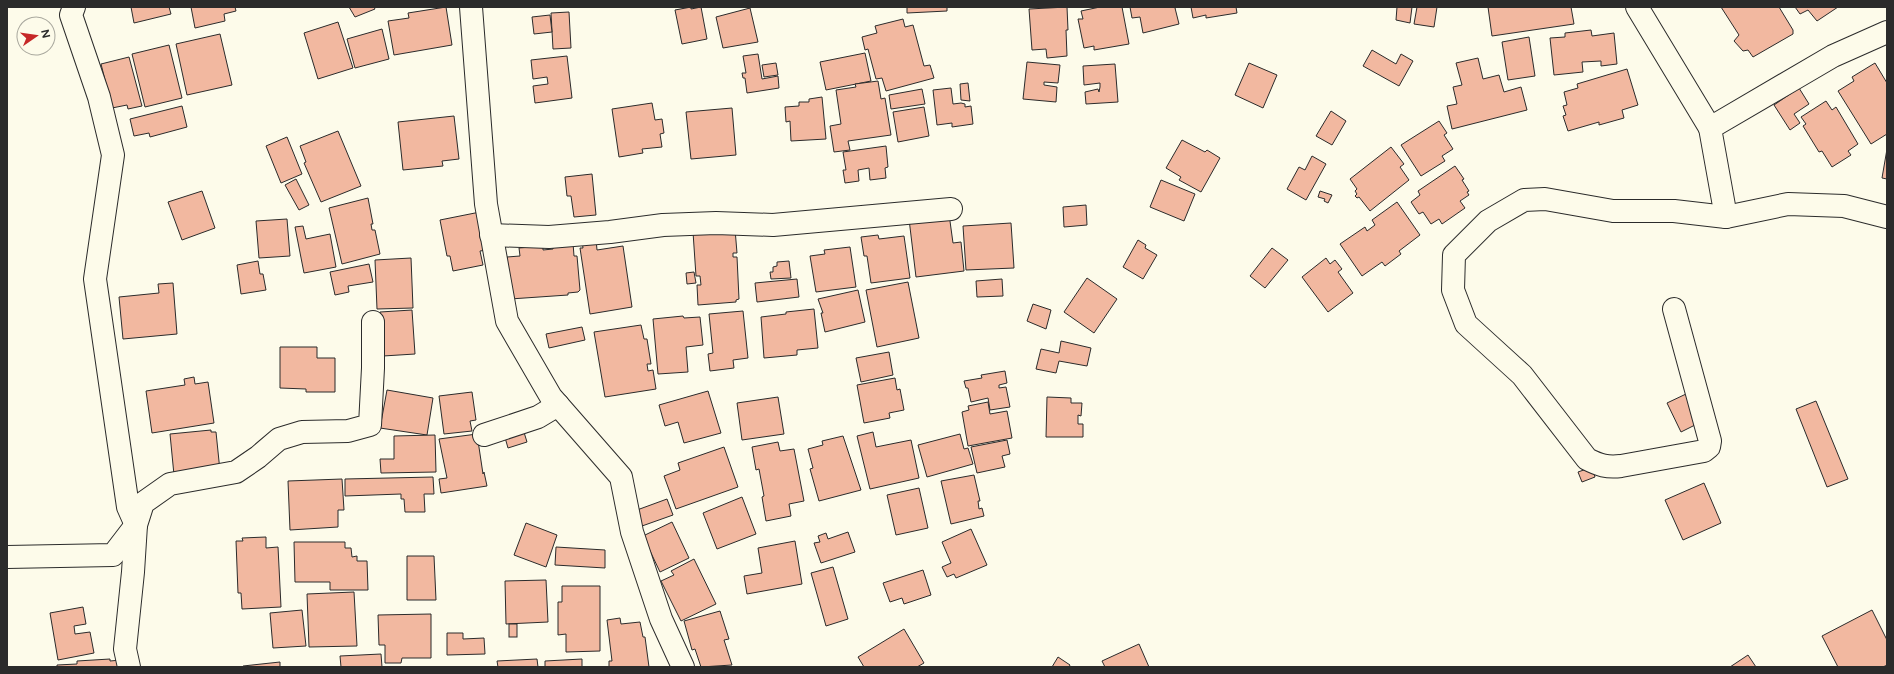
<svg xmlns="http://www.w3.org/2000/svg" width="1894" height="674" viewBox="0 0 1894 674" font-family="Figtree,sans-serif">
  <rect width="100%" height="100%" fill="#fdfbea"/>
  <g fill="#f2b8a0" stroke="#2b2b2b">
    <polygon points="131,7 169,7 171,14 134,23"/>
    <polygon points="191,7 235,7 236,11 224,14 225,21 195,28"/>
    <polygon points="349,7 374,7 375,9 355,17"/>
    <polygon points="446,7 452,45 394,55 388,21 409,18 408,13"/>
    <polygon points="691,7 691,9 701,7 707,39 682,44 675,10"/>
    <polygon points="907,7 947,7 947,11 907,13"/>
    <polygon points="1067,7 1068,30 1066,30 1067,56 1047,58 1046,49 1032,50 1029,9"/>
    <polygon points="1100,7 1122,7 1129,44 1094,50 1094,46 1084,48 1078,19 1083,19 1081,11"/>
    <polygon points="1130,7 1177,7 1175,8 1179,24 1143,33 1140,17 1132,18"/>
    <polygon points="1191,7 1236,7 1237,13 1206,18 1206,15 1193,18"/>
    <polygon points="1397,7 1412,7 1410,23 1396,20"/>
    <polygon points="1417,7 1437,7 1434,27 1414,24"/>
    <polygon points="1488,7 1571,7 1574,24 1492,36"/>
    <polygon points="1721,7 1779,7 1793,30 1793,34 1753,57 1748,50 1743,51 1734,41 1739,35"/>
    <polygon points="1795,7 1838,7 1817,21 1808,10 1800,14"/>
    <polygon points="750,8 758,42 723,48 716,17"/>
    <polygon points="569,12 571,48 553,49 551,13"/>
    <polygon points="550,15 552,32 534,34 532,17"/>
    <polygon points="903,19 905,27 913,25 924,66 930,65 934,78 886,91 882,78 876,79 868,49 865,50 862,37 877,33 875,26"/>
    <polygon points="338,22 353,68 318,79 304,33"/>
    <polygon points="382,29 389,59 355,68 347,39"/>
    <polygon points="1591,30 1592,36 1614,33 1617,64 1601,66 1601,61 1582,62 1583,72 1554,75 1550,38 1565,37 1565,33"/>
    <polygon points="220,34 232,85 187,95 176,44"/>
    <polygon points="1529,37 1535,76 1508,80 1502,42"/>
    <polygon points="169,45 182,98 145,107 132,54"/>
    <polygon points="1372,50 1396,64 1401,54 1413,61 1399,86 1363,66"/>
    <polygon points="865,53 871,81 826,90 820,62"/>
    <polygon points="758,54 762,79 778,76 779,88 747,93 745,78 743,78 742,73 746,73 743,56"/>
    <polygon points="567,56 572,98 535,103 533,86 548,84 547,77 533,79 531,60"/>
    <polygon points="129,57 142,106 128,109 127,105 112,108 101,64"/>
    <polygon points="1478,58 1483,79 1499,75 1504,92 1521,87 1527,110 1452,129 1447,106 1457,104 1453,87 1462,85 1456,63"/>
    <polygon points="1027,62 1060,65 1058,83 1044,82 1044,85 1057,87 1056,102 1023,99"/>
    <polygon points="776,63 778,75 764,77 762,65"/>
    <polygon points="1249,63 1277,75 1263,108 1235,95"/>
    <polygon points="1875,63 1887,83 1887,134 1871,144 1838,91 1854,81 1852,77"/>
    <polygon points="1115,64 1118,102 1086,104 1085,92 1098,89 1099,92 1100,87 1100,83 1084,85 1083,66"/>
    <polygon points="1627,69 1638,105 1622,110 1624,118 1599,125 1599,122 1568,131 1563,116 1566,115 1563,106 1567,105 1564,92 1578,88 1577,84"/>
    <polygon points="878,81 881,99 885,98 891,135 848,141 850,150 834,152 830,126 841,124 836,90 856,87 855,84"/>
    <polygon points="968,83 970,101 961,100 960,84"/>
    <polygon points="951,88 953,104 961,103 965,104 965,107 971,106 973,124 952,127 952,123 937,125 933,90"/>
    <polygon points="1799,88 1809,104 1794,114 1800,123 1790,130 1774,105"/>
    <polygon points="922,89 925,104 891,109 889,95"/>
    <polygon points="822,97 826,139 791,141 790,121 786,122 785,107 799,106 799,102 809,102 809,99"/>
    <polygon points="1826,101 1832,110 1836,107 1858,144 1848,151 1851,155 1832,167 1822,151 1819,152 1803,126 1806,124 1801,117"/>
    <polygon points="652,103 655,120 662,119 664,133 660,134 662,147 642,149 643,153 619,157 612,109"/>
    <polygon points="182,106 187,127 150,137 149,133 134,136 130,119"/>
    <polygon points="924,107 929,136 898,142 893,112"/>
    <polygon points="732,108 736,155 691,159 686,112"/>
    <polygon points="1331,111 1346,121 1332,145 1316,136"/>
    <polygon points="454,116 459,159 442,161 443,166 403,170 398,122"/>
    <polygon points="1439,121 1447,133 1444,135 1453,149 1442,156 1445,161 1421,176 1401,145"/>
    <polygon points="338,131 361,186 321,202 304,163 306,162 300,146"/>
    <polygon points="287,137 302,174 281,183 266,146"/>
    <polygon points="1182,140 1205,152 1207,150 1220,158 1201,192 1179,180 1181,177 1166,168"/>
    <polygon points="886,146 888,167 885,168 886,178 870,180 869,168 858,170 859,181 845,183 843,170 846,170 843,152"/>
    <polygon points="1391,147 1404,164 1400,167 1409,180 1370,211 1359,197 1357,198 1355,196 1357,194 1355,191 1357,189 1350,179"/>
    <polygon points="1887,149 1887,179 1882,178"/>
    <polygon points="1312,156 1326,164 1306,200 1287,189 1299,167 1305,170"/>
    <polygon points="1455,166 1464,179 1462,180 1469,191 1467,192 1469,195 1460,201 1465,208 1442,224 1439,219 1431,224 1423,212 1419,214 1411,202 1420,195 1418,191"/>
    <polygon points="592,174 596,215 574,217 571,196 567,196 565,177"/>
    <polygon points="296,179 309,205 299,210 285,185"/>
    <polygon points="1161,180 1195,194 1184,221 1150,207"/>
    <polygon points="202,191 215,228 182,240 168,202"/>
    <polygon points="1320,191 1332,195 1328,203 1324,201 1325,199 1318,197"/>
    <polygon points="368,198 373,224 371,224 372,230 375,230 380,254 342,264 329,208"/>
    <polygon points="1397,202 1420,235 1399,251 1401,254 1385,266 1382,262 1362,276 1340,244 1365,227 1367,231 1375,225 1372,220"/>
    <polygon points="1086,205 1087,225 1064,227 1063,207"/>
    <polygon points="480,212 487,250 480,251 483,265 453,271 450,256 447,256 440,220"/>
    <polygon points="949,214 953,243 961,242 964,271 916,277 909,219"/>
    <polygon points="287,219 290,256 259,258 256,221"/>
    <polygon points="1011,223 1014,268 966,270 963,226"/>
    <polygon points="303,226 306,239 330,234 336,267 304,273 295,227"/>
    <polygon points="735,229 737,253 733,253 733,257 737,257 739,299 736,300 736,302 698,305 697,285 701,285 700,276 696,276 693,232"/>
    <polygon points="878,235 879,239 904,236 910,278 871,283 867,256 864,256 861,237"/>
    <polygon points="596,239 597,250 623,246 632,307 590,314 580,248 583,248 582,241"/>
    <polygon points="1138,240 1146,245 1145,248 1157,255 1143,279 1123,267"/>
    <polygon points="573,243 574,256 577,256 580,290 578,292 568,293 568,295 510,299 507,257 520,256 519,248 543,246 543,250 553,249 553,244"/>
    <polygon points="850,247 856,287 816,292 810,256 825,254 824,250"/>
    <polygon points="1272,248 1288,260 1265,288 1250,276"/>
    <polygon points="411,258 413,308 377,309 375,260"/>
    <polygon points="1326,258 1330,264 1335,260 1342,269 1338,272 1353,293 1328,312 1302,277"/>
    <polygon points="258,261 260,274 263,274 266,290 241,294 237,265"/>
    <polygon points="789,261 791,278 771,279 770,272 773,272 773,267 777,266 777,262"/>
    <polygon points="369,264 373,282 348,286 349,292 335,295 330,272"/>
    <polygon points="694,272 696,283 687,284 686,273"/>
    <polygon points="1087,278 1117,299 1094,333 1064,312"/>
    <polygon points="797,279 799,297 757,302 755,283"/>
    <polygon points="1002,279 1003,296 977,297 976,281"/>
    <polygon points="908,282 919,338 877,347 866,290"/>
    <polygon points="173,283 177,334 123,339 119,297 159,293 158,284"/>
    <polygon points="858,290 865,322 825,332 821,313 823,313 818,299"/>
    <polygon points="1033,304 1051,310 1046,329 1027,321"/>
    <polygon points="814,309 818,348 797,350 797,355 764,358 761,317 786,314 786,312"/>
    <polygon points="412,310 415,354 383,356 380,312"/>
    <polygon points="743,311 748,358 733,360 734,368 710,371 708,354 713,353 709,314"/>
    <polygon points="683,316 684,318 700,317 703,345 686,347 688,372 658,374 653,319"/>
    <polygon points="641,325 644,339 647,339 651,364 647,364 648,371 653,370 656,389 605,397 594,332"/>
    <polygon points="582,327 585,340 549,348 546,334"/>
    <polygon points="1061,341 1091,348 1087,366 1059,361 1056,373 1036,369 1041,349 1059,353"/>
    <polygon points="280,347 317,347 317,358 335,358 335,392 306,392 306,389 280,388"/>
    <polygon points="889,352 893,375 861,382 856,358"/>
    <polygon points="1005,371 1007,383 999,385 999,388 1006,387 1010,407 990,410 988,398 971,402 968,388 966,388 964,381 982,378 981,375"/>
    <polygon points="194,377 195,384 208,382 214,423 152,433 146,391 185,385 184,379"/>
    <polygon points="895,378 897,390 900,389 904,410 889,413 890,418 864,423 857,385"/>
    <polygon points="387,390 433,398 427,435 380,428"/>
    <polygon points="708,391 721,433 684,443 678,422 665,426 659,405"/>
    <polygon points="472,392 476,420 470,421 472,431 444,434 439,396"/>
    <polygon points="1686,394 1699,423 1681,432 1667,403"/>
    <polygon points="778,397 784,434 742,440 737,403"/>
    <polygon points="1047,397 1071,398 1071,403 1082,403 1081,416 1078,415 1078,424 1083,424 1083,437 1046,437"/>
    <polygon points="1816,401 1848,479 1827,487 1796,409"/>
    <polygon points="988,402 990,414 1007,411 1012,438 968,446 962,412 969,410 968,406"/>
    <polygon points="523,429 527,442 508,448 504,434"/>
    <polygon points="211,430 211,432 216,432 220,471 174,475 170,434"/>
    <polygon points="873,432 876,447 911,440 919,478 870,489 857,436"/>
    <polygon points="477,434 483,474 484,472 487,486 441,493 439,479 447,478 439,439"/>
    <polygon points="960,434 964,449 968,448 973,464 927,477 918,445"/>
    <polygon points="435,435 436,472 381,473 380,459 394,459 394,436"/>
    <polygon points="843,436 861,490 819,501 810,469 813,468 808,449 823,445 822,441"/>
    <polygon points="1007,440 1010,454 1002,456 1005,467 977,473 971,447"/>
    <polygon points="778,442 780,451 794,449 804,501 789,504 791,516 766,521 762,497 764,496 759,469 756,470 752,447"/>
    <polygon points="724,447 738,487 676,509 664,476 680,470 678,463"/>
    <polygon points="1592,467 1595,477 1582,482 1578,472"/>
    <polygon points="974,475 980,501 978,501 979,509 982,508 984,516 951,524 941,481"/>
    <polygon points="433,477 434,494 424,494 425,512 405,512 404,499 401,499 401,494 345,496 345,479"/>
    <polygon points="342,479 344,510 338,510 338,527 290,530 288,481"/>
    <polygon points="1704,483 1721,523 1683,540 1665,500"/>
    <polygon points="919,488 928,528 896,535 887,495"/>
    <polygon points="742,497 756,534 717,549 703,513"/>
    <polygon points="667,499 673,515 642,526 637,510"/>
    <polygon points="672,522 689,558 660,572 643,536"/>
    <polygon points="526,523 557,535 546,567 514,555"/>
    <polygon points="971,529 987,565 956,578 954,574 947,577 942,567 951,563 942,542"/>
    <polygon points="848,532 855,552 821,563 814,543 820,542 818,536 826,533 828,539"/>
    <polygon points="266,537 266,548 278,547 281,607 242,609 241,593 238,593 236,541 243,541 242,538"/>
    <polygon points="795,541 802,584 747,594 744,576 762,573 758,548"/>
    <polygon points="294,542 345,542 345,548 351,548 352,557 357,556 357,561 367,561 368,590 330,590 330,582 295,582"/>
    <polygon points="556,547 605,550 605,568 555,565"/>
    <polygon points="407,556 434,556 436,600 407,600"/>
    <polygon points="694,559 716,604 681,621 661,581 674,575 671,571"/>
    <polygon points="833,567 848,619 826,626 811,573"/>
    <polygon points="923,570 931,595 904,604 902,598 890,602 883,583"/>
    <polygon points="546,580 548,622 506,624 505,581"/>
    <polygon points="562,586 600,586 600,651 566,652 566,634 558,635 558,602 562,602"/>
    <polygon points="354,592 357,646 309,647 307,594"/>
    <polygon points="83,607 86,624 74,626 75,634 90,632 94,653 58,660 50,613"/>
    <polygon points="302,610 306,646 273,648 270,613"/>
    <polygon points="1872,610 1887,640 1887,665 1883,667 1838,667 1822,636"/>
    <polygon points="720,611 729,639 724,640 732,665 701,667 695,649 692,650 684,621"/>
    <polygon points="431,614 431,658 402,658 401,663 385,663 385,645 379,645 378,615"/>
    <polygon points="620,618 621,624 640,622 643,637 645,637 649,667 609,667 609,661 612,661 607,620"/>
    <rect x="509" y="624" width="8" height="13"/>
    <polygon points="904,629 924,663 917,667 864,667 858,657"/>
    <polygon points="447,633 463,633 463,639 484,638 485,654 447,655"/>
    <polygon points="1139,644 1149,667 1105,667 1102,661"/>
    <polygon points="381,654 382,667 341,667 340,656"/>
    <polygon points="1748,655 1756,667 1730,667"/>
    <polygon points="1058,657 1070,665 1069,667 1052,667"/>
    <polygon points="110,659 110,661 121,660 121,667 57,667 57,665 77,664 77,661"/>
    <polygon points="537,659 538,667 498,667 497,661"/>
    <polygon points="582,659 582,667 545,667 545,661"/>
    <polygon points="280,662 280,667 243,667 243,666"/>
  </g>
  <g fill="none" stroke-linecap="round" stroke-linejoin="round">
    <g stroke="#2b2b2b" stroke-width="24">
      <g id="street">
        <polyline points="74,7 71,15 99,97 113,155 95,279 128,507 136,525 133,572 125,649 129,667"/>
        <polyline points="471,7 486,204 507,321 551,397 621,477 632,532 661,619 683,667"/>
        <polyline points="1637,7 1710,128"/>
        <polyline points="1726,217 1710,128 1833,56 1887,32"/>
        <polyline points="491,235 549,237 610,232 663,225 716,223 773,225 951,209"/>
        <path d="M1674,309L1710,441L1709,447L1704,451L1621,466C1607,468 1599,465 1587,459L1522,375L1466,324L1453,290L1454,255L1488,221L1524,200L1545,199L1613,211H1674L1726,217L1788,204L1844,206L1887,217"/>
        <polyline points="484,435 538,417 558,405"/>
        <polyline points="7,557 113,555 136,525 143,503 170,484 236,472 258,457 279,439 302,432 348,431 370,425 373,368 373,322"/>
      </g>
    </g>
    <use href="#street" stroke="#fdfbea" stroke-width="22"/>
  </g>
  <rect width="1894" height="674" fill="none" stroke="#2b2b2b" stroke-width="16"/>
  <g transform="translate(36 36) rotate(77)"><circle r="19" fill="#fdfbea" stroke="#a9a89e"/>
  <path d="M0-3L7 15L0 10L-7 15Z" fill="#c62828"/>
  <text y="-6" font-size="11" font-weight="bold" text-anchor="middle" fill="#2b2b2b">N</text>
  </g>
</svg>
